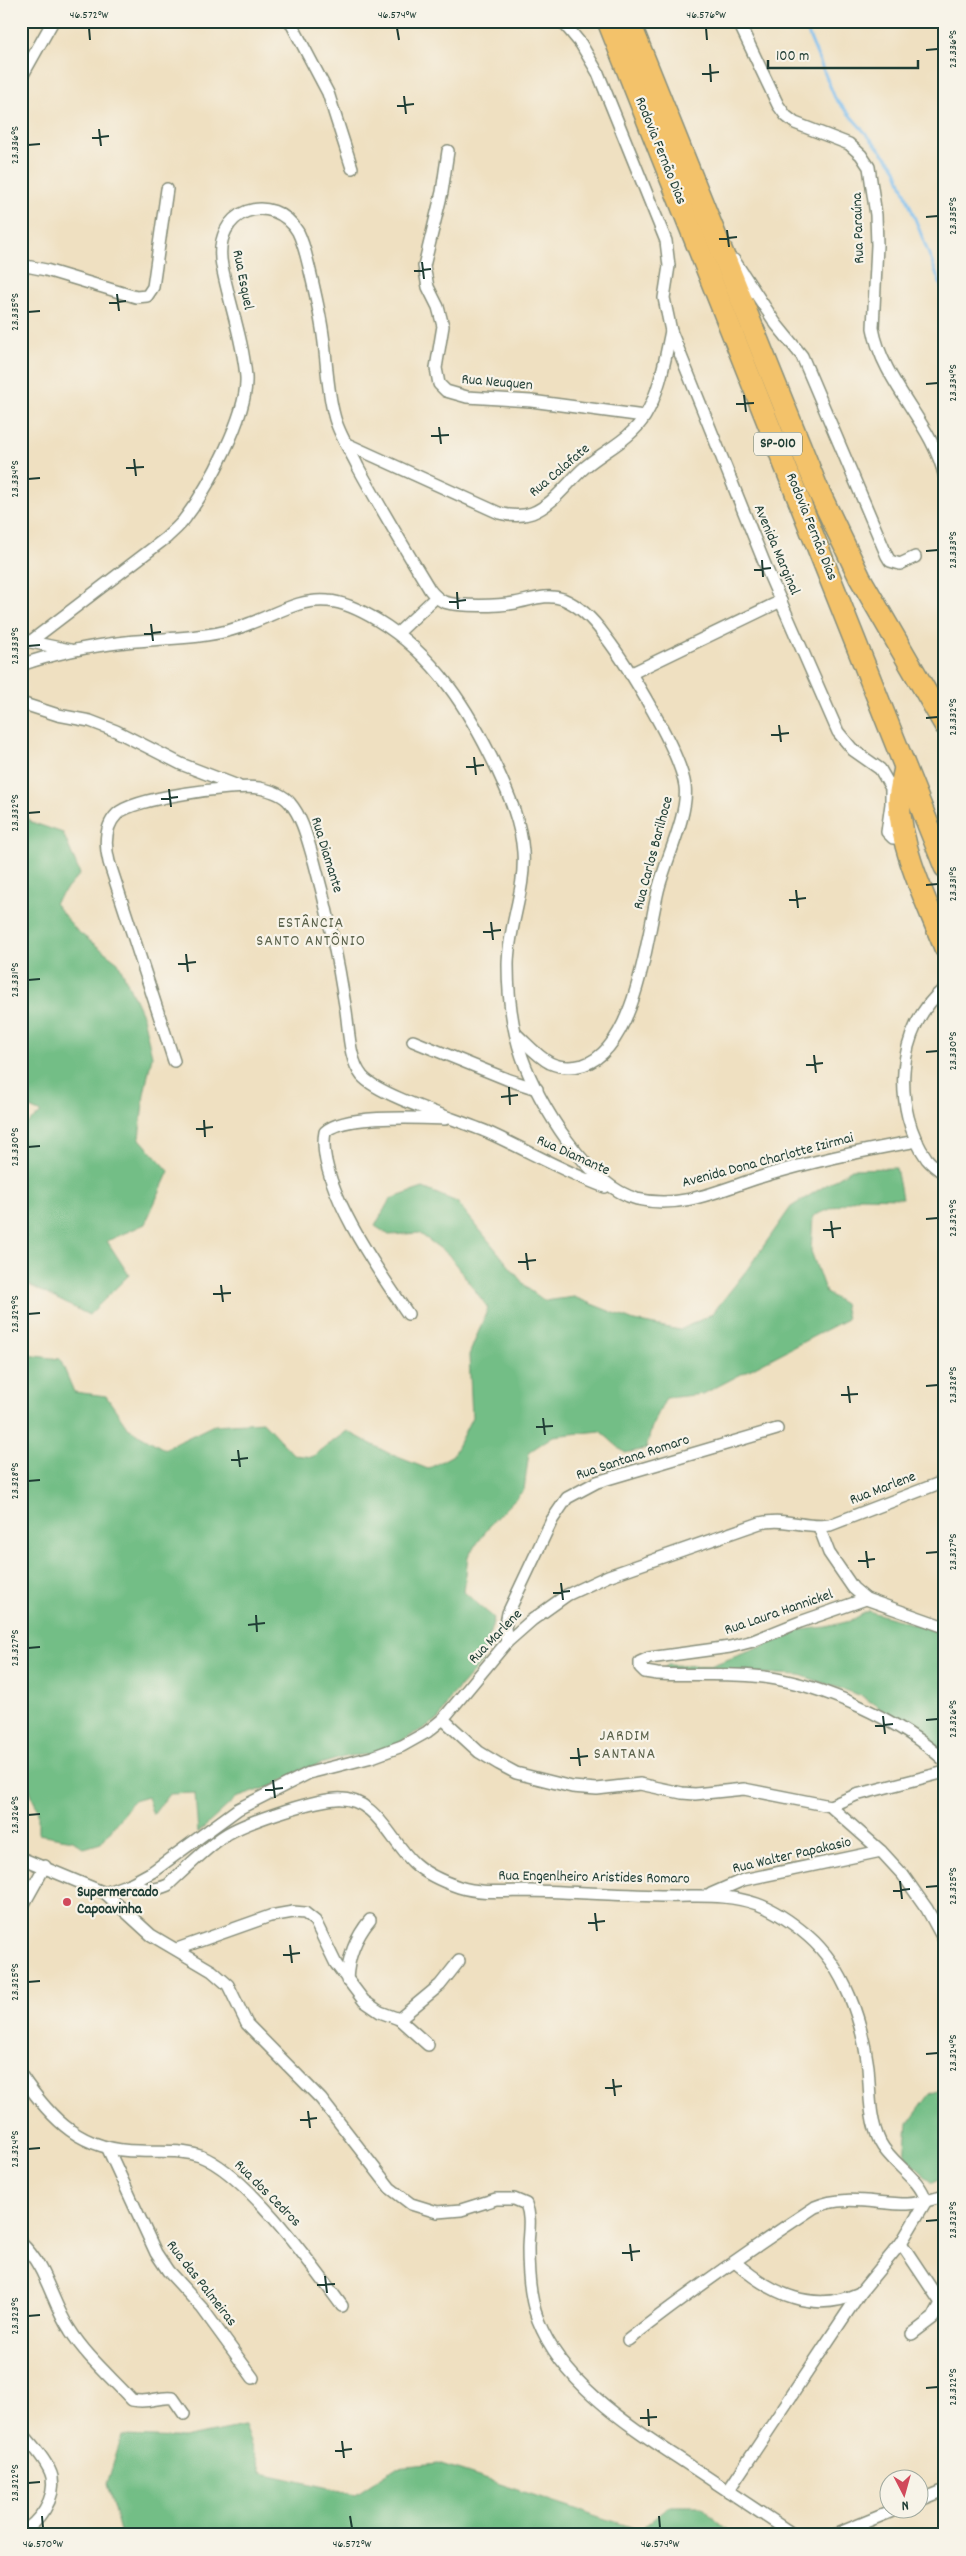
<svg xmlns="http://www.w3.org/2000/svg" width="966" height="2556" viewBox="0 0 966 2556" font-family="Dekko,sans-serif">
  <rect width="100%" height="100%" fill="#f7f3e8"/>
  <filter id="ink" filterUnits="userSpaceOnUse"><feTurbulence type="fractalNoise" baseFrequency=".02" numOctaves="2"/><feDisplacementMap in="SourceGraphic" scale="10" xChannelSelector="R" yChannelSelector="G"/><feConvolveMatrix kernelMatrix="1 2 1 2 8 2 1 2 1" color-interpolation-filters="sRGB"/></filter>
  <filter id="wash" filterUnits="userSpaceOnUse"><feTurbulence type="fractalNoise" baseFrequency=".0096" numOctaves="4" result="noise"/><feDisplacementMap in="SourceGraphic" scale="20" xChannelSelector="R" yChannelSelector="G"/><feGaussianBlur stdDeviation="1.12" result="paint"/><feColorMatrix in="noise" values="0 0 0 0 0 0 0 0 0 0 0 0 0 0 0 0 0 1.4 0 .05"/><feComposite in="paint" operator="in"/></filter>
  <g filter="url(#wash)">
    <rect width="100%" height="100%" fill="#efe0c1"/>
    <g fill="#73be86" stroke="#497e5d">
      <polygon points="21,807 31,822 63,833 80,874 54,903 77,931 118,962 143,1017 152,1056 144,1094 139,1138 169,1171 145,1224 107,1241 129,1275 89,1315 21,1281 21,1128 41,1113 21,1104"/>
      <polygon points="896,1168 902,1198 860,1197 813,1216 811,1251 826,1293 844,1304 847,1319 703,1394 666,1398 652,1426 646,1449 625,1453 600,1431 553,1436 529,1452 524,1490 494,1520 468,1556 464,1592 494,1618 482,1662 451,1697 439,1719 394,1746 375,1754 348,1756 303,1769 275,1785 236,1798 198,1833 195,1793 169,1794 153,1815 147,1797 133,1801 101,1843 84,1848 73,1840 38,1834 38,1812 21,1765 21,1358 27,1355 60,1359 74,1392 106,1396 128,1428 164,1449 214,1425 263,1422 294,1455 312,1457 347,1431 390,1454 428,1469 453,1455 472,1417 469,1355 488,1308 448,1254 419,1233 389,1235 375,1226 390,1199 423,1188 457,1202 527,1288 545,1301 574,1297 634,1321 680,1330 712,1314 746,1271 791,1207 852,1169"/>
      <polygon points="868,1611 924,1627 945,1637 945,1753 862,1696 800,1675 663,1669 668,1665 710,1666 780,1640 800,1630 826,1627 850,1621"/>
      <polygon points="945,2088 945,2176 933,2182 905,2158 908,2124 930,2094"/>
      <polygon points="244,2426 261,2473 356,2494 395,2468 439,2464 640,2530 669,2506 701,2506 734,2535 121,2535 107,2484 122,2436 183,2438"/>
    </g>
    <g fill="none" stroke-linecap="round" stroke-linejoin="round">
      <polyline stroke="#79bdef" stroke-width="3" points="803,21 835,98 895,167 945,296"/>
    </g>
  </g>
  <g filter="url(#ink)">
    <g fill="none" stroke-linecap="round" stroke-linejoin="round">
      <g stroke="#878e7a" stroke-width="14">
        <g id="street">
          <polyline points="290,21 328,93 352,168"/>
          <polyline points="562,21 581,44 598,73 666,241 669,266 664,298 671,331 768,572 838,732 853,750 880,769 891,788 891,804 887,832 893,838 904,838"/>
          <path d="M738,21L778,105L786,116L795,123L849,144L861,155L869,167L876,215L877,245L873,328C883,384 933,423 945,478"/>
          <polyline points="21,78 53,21"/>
          <polyline points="448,151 442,192 424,266 428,287 438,307 443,326 436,368 439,384 446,391 467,397 531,401 644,416"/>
          <polyline points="734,260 776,324 802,356 887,556 890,561 900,564 915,557"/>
          <polyline points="21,265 46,270 136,297 147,296 153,287 167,189"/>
          <path d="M347,444L499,513C510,516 521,517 532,513C553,505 568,482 584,468C605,450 630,440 645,416C660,391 665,359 671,331"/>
          <polyline points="398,633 436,597"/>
          <polyline points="21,640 70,650"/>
          <path d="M31,641L166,538C173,531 181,525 186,517C208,488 248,414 246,377C243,339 229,303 222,266C211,208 273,190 298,232C304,244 307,259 310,271C315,292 320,313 323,335C327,362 327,389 334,415C338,433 350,450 358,467C381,509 405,549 430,590C434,595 438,599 444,602C461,607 498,606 515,603C531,600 547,593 563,599C580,606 595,622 605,636C628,666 680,751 685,786C689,814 665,861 658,891C647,936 636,1049 583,1065C572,1068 561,1068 550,1063C537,1056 527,1044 516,1034"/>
          <path d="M21,665C55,653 90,646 126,642C153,639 180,639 206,635C222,633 237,629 251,623C276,614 300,598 328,601C345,602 362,611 377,620C435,655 469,710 497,769C509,795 521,823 523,852C526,890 508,927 508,965C508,995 512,1028 522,1057C538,1103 588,1186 637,1199C683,1210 724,1188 767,1175C816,1160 866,1150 917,1141"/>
          <polyline points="630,674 781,601"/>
          <polyline points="21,703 58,715 90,721 116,731 181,764 238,786"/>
          <path d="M945,988C895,1027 892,1110 927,1159C932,1165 939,1170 945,1174"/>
          <polyline points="413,1041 509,1080 537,1089"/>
          <path d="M174,1061L109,862C105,846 104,827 117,814C133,798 235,784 259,788C269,790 283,794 290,803C303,818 308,842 314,861C328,911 338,960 346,1011C349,1031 349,1060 362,1076C379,1096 459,1120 487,1132C527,1150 564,1172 605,1187"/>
          <path d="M408,1314C380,1274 315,1181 325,1132C343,1114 418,1118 445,1119"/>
          <polyline points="819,1527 829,1553 853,1588 866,1599 945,1627"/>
          <path d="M866,1599L800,1622L753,1641L730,1647L649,1658L640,1662V1667L645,1672L657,1674C693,1676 728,1672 764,1677C824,1685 900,1720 945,1761"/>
          <polyline points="507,1642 505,1628 508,1613 552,1520 567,1498 597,1482 777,1429"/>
          <polyline points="443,1719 479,1752 499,1764 516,1773 572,1787 597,1789 640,1784 682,1793 695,1794 744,1789 830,1806 881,1851 903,1875 927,1909 945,1942"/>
          <polyline points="830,1806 856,1795 945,1772"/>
          <path d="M21,1858L105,1893L151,1935L212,1971L228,1985L247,2024L321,2099L390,2188L411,2204L437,2212L461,2210L496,2199H514L526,2204C532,2219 528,2233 528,2249C528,2271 530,2299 538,2320C564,2387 635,2429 692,2467C726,2490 760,2512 794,2535"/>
          <path d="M132,1883C145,1891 154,1891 168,1885C185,1869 202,1852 221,1838C241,1823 310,1801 336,1799C376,1796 390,1841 414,1863C426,1874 444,1882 459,1887C481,1894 507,1891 530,1891C575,1892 621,1895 667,1896C698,1897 726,1893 757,1904C774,1910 794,1924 808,1936C845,1968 862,2021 868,2067C870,2092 869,2119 880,2142C891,2164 920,2177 926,2201"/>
          <path d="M105,1893L132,1883L152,1872L238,1809L309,1773L372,1757L402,1746L427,1732L443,1719L507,1642L532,1620L567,1595L608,1576L760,1523C788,1517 805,1529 830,1525L945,1481"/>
          <polyline points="711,1894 743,1880 881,1851"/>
          <polyline points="21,1909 45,1866"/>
          <polyline points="177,1949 270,1916 293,1912 305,1913 315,1921 336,1964 364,2001 380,2012 399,2019 428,2045"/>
          <path d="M347,1980C348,1957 355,1938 370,1920"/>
          <polyline points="399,2019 440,1985 459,1961"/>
          <path d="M21,2075C52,2121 82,2151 139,2151C160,2152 180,2149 200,2156C247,2174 312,2265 342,2306"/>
          <polyline points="108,2149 156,2253 168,2271 202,2308 253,2378"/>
          <path d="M21,2243C47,2267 51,2302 70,2330C86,2356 112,2378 132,2400C151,2404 156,2396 173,2398L184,2414"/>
          <polyline points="901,2243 941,2303 945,2300"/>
          <path d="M736,2263C772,2294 813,2314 860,2293"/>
          <polyline points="912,2334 933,2318 941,2303"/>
          <path d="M628,2340C688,2293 751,2249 815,2207C844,2194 876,2204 907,2204C920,2204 932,2199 945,2196"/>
          <path d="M21,2432C31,2443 49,2463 52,2477C56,2499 39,2523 21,2532"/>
          <polyline points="728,2491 860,2293 901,2243 926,2201"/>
          <polyline points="918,2501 945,2490"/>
          <polyline points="834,2535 900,2508"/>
        </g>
      </g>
      <g stroke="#878e7a" stroke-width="24">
        <g id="highway">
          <polyline points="608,21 945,867"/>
          <polyline points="629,21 818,490 860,578 945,725"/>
          <path d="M905,768C903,779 899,791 899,802C901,852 927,902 945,948"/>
        </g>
      </g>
      <use href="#street" stroke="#fff" stroke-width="11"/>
      <use href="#highway" stroke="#f3c26a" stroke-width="21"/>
    </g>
  </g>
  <path fill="none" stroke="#1f3d34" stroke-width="2" d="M89,28L90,40M397,28L399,40M706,28L707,40M926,50L938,49M710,64L711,82M702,74L719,72M404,96L406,114M397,106L414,104M99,129L101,146M92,138L109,136M28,145L40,144M926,217L938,216M727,230L729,247M719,239L737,237M422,262L424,279M414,271L431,269M117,294L119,311M109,303L126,301M28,312L40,311M926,384L938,383M744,395L746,412M736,404L754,403M439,427L441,444M431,436L449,435M134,459L136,476M126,468L144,467M28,479L40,478M926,551L938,550M762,560L763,577M754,570L771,568M457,592L458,609M449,602L466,600M151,624L153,641M144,634L161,632M28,646L40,645M926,718L938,717M779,725L781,742M771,735L789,733M474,757L476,775M466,767L484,765M169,789L171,807M161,799L178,797M28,813L40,812M926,885L938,884M796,890L798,908M789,900L806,898M491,922L493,940M483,932L501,930M186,954L188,972M178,964L196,962M28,980L40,979M926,1052L938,1051M814,1055L816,1073M806,1065L823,1063M509,1087L510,1105M501,1097L518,1095M204,1120L205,1137M196,1129L213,1127M28,1147L40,1146M926,1219L938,1218M831,1221L833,1238M823,1230L841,1228M526,1253L528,1270M518,1262L536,1260M221,1285L223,1302M213,1294L231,1293M28,1314L40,1313M848,1386L850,1403M926,1386L938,1385M841,1395L858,1394M543,1418L545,1435M536,1427L553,1426M238,1450L240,1467M231,1460L248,1458M28,1481L40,1480M866,1551L868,1568M926,1553L938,1552M858,1561L875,1559M561,1583L563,1600M553,1593L570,1591M256,1615L257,1632M248,1625L265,1623M28,1648L40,1647M883,1716L885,1734M926,1720L938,1719M875,1726L893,1724M578,1748L580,1766M570,1758L588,1756M273,1780L275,1798M265,1790L283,1788M28,1815L40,1814M900,1881L902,1899M926,1887L938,1886M893,1891L910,1889M595,1913L597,1931M588,1923L605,1921M290,1945L292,1963M283,1955L300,1953M28,1982L40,1981M926,2054L938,2053M613,2079L615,2096M605,2088L622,2086M308,2111L310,2128M300,2120L317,2118M28,2149L40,2148M926,2221L938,2220M630,2244L632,2261M622,2253L640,2251M325,2276L327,2293M317,2285L335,2284M28,2316L40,2315M926,2388L938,2387M648,2409L649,2426M640,2418L657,2417M342,2441L344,2458M335,2451L352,2449M28,2483L40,2482M42,2516L43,2528M350,2516L352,2528M659,2516L660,2528"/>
  <circle fill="#d1495b" stroke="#f7f3e8" stroke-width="2" cx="67" cy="1902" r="5"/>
  <g text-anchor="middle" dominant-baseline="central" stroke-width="4.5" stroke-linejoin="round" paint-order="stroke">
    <rect fill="#f7f3e8" stroke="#60746a" stroke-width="1" x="754" y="432.5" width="48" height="23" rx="4"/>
    <g font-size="14" font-weight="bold" fill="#1f3d34">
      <text x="778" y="444">SP-010</text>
    </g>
    <g font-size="15" fill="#1f3d34" stroke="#f7f3e8">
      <text transform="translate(660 151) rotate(68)">Rodovia Fernão Dias</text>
      <text transform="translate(859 228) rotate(-92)">Rua Paraúna</text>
      <text transform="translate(242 280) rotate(79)">Rua Esquel</text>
      <text transform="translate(497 383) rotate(5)">Rua Neuquen</text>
      <text transform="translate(560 471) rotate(-40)">Rua Calafate</text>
      <text transform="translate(811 527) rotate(68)">Rodovia Fernão Dias</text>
      <text transform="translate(776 550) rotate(67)">Avenida Marginal</text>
      <text transform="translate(654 853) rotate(-75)">Rua Carlos Barilhoce</text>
      <text transform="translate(326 855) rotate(73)">Rua Diamante</text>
      <text transform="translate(573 1156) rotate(24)">Rua Diamante</text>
      <text transform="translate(768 1161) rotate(-15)">Avenida Dona Charlotte Izirmai</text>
      <text transform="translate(633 1458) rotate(-18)">Rua Santana Romaro</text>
      <text transform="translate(883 1489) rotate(-21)">Rua Marlene</text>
      <text transform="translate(779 1613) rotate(-19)">Rua Laura Hannickel</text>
      <text transform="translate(496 1637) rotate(-46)">Rua Marlene</text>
      <text transform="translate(792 1856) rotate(-13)">Rua Walter Papakasio</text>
      <text transform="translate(594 1878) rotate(1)">Rua Engenlheiro Aristides Romaro</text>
      <text transform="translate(267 2194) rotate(45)">Rua dos Cedros</text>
      <text transform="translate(201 2284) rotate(52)">Rua das Palmeiras</text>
    </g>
    <g font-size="15" font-weight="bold" fill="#1f3d34" stroke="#f7f3e8" text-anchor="start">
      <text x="77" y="1893">Supermercado<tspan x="77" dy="17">Capoavinha</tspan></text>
    </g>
    <g font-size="16" letter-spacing="1" fill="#5d644d" stroke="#f7f3e8">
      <text x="311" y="923">ESTÂNCIA<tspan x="311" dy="18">SANTO ANTÔNIO</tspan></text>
      <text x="625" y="1736">JARDIM<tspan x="625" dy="18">SANTANA</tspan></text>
    </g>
  </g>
  <rect width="966" height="2556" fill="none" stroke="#f7f3e8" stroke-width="55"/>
  <g transform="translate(904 2494) rotate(174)"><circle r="24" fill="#f7f3e8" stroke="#a1aaa0"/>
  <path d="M0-4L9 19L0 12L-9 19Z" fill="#d1495b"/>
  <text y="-8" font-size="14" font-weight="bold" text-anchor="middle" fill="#1f3d34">N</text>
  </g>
  <path d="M768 60v8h150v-8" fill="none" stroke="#1f3d34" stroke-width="2.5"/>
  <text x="776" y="60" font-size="15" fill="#1f3d34" stroke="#f7f3e8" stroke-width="4" paint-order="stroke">100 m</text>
  <rect x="28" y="28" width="910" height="2500" fill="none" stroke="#1f3d34" stroke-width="2"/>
  <g font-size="12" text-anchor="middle" fill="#1f3d34">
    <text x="89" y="18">46.572°W</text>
    <text x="397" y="18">46.574°W</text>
    <text x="706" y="18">46.576°W</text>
    <text transform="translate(952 49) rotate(-90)" y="4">23.336°S</text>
    <text transform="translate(14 145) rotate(-90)" y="4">23.336°S</text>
    <text transform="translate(952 216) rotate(-90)" y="4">23.335°S</text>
    <text transform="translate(14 312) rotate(-90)" y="4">23.335°S</text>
    <text transform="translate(952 383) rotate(-90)" y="4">23.334°S</text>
    <text transform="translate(14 479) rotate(-90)" y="4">23.334°S</text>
    <text transform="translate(952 550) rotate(-90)" y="4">23.333°S</text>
    <text transform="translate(14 646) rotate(-90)" y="4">23.333°S</text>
    <text transform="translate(952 717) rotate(-90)" y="4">23.332°S</text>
    <text transform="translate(14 813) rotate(-90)" y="4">23.332°S</text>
    <text transform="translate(952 884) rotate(-90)" y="4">23.331°S</text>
    <text transform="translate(14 980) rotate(-90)" y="4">23.331°S</text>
    <text transform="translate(952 1051) rotate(-90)" y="4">23.330°S</text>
    <text transform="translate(14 1147) rotate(-90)" y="4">23.330°S</text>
    <text transform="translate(952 1218) rotate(-90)" y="4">23.329°S</text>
    <text transform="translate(14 1314) rotate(-90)" y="4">23.329°S</text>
    <text transform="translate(952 1385) rotate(-90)" y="4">23.328°S</text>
    <text transform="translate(14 1481) rotate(-90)" y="4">23.328°S</text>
    <text transform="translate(952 1552) rotate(-90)" y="4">23.327°S</text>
    <text transform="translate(14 1648) rotate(-90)" y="4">23.327°S</text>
    <text transform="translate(952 1719) rotate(-90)" y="4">23.326°S</text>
    <text transform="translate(14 1815) rotate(-90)" y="4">23.326°S</text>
    <text transform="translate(952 1886) rotate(-90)" y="4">23.325°S</text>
    <text transform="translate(14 1982) rotate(-90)" y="4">23.325°S</text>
    <text transform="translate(952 2053) rotate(-90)" y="4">23.324°S</text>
    <text transform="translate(14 2149) rotate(-90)" y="4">23.324°S</text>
    <text transform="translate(952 2220) rotate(-90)" y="4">23.323°S</text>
    <text transform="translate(14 2316) rotate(-90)" y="4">23.323°S</text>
    <text transform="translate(952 2387) rotate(-90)" y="4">23.322°S</text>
    <text transform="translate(14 2483) rotate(-90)" y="4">23.322°S</text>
    <text x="43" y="2547">46.570°W</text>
    <text x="352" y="2547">46.572°W</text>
    <text x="660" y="2547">46.574°W</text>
  </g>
</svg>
